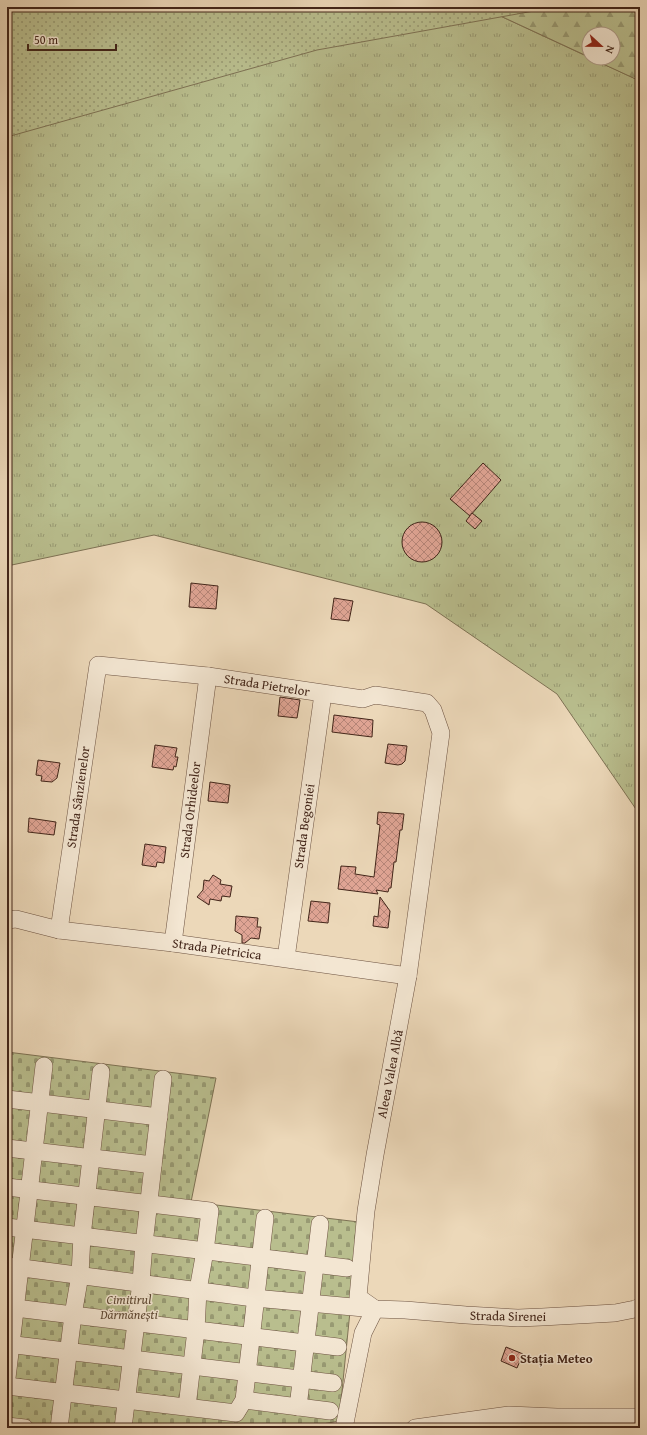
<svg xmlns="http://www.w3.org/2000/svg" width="647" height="1435" viewBox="0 0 647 1435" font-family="'Gentium Book Plus',serif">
  <defs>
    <pattern id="grass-tufts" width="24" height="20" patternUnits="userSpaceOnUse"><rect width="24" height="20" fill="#b9be8e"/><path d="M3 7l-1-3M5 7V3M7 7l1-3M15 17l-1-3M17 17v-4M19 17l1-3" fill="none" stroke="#989a73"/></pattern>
    <pattern id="forest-firs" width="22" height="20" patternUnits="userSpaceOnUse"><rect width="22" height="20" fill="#b9be8e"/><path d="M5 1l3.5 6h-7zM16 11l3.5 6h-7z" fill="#989a73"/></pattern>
    <pattern id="cemetery-stones" width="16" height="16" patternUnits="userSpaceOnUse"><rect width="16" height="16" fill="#b9be8e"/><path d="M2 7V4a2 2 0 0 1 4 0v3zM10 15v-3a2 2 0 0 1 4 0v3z" fill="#989a73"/></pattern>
    <pattern id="park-dots" width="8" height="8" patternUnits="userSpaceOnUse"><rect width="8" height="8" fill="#b9be8e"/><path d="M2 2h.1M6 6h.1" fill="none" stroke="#989a73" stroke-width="1.8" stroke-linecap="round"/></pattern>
    <pattern id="building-cross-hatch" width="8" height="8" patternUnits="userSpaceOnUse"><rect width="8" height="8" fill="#e0a595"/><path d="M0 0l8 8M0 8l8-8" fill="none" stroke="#b78679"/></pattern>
  </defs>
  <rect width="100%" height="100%" fill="#ecd8b9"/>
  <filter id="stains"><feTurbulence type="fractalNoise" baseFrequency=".005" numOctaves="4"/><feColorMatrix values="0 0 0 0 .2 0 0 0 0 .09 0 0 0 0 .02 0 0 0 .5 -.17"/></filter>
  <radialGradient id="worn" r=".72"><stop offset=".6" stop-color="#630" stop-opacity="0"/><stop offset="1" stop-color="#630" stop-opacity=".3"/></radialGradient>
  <polygon fill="url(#grass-tufts)" stroke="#7e7254" points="481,7 640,81 640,815 557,694 426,604 154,535 7,566 7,15"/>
  <polygon fill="url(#forest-firs)" stroke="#7e7254" points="481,7 640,7 640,81 590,58 613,58 613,34 589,34 589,57"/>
  <polygon fill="url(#cemetery-stones)" stroke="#7e7254" points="7,1052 216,1078 191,1202 359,1222 339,1421 301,1428 7,1428"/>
  <polygon fill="url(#park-dots)" stroke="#7e7254" points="7,7 556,7 317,50 7,137"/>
  <g fill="url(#building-cross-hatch)" stroke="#422519">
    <polygon points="483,463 501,480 470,516 450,499"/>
    <polygon points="472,513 482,521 475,529 466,521"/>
    <circle cx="422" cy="542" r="20"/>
    <polygon points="191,583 218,586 216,609 189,607"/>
    <polygon points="334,598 353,601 349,621 331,619"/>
    <polygon points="280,697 300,700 297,718 278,716"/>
    <polygon points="334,715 373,720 372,737 332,732"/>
    <polygon points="388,744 407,746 405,761 402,764 398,765 385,763"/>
    <polygon points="155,745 177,748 175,757 178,757 176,767 174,766 173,770 152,767"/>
    <polygon points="38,760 60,763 57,778 52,782 41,781 42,776 36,775"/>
    <polygon points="210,782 230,785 228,803 208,801"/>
    <polygon points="378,812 404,814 402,830 400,830 396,862 394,862 391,888 389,888 388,892 376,890 378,894 338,889 341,866 356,867 355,874 374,877 380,825 377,824"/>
    <polygon points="29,818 56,822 54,835 28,832"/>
    <polygon points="145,844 166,847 164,863 157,862 156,867 142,865"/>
    <polygon points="213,875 221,880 220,884 232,886 230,897 222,896 221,901 210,899 209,905 197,897 203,890 204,880 209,881"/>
    <polygon points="380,897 390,911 388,928 373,926 374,916 378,917"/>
    <polygon points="311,901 330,903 328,923 308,921"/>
    <polygon points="236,916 258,918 257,927 261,927 259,939 251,938 245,943 242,943 242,935 235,931"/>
    <polygon points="506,1347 523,1354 517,1368 501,1361"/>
  </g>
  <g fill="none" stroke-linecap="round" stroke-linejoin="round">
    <g stroke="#6c5241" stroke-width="18">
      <g id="minor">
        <polyline points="7,920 16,919 59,930 173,943 408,976"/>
        <polyline points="59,930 98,665 208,676 363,699 375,695 427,703 433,710 441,733 408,976 375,1155 366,1211 358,1297 375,1309"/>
        <polyline points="173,943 208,676"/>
        <polyline points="286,958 323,694"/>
        <polyline points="7,1099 159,1117"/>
        <polyline points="7,1148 153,1165"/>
        <polyline points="7,1187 210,1211 205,1251 198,1290 196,1330 187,1407"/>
        <polyline points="7,1227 347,1268"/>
        <polyline points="7,1266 254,1298 375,1309 405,1310 466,1315 518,1318 542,1317 615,1313 635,1309 640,1307"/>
        <polyline points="7,1307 338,1347"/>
        <polyline points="7,1344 333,1383"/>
        <polyline points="7,1378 44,1066"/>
        <polyline points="7,1386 236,1413 244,1400 265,1218"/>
        <polyline points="244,1400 330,1411"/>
        <polyline points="298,1407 320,1224"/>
        <polyline points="7,1426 25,1428"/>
        <polyline points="59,1428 73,1315 80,1275 82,1236 101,1072"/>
        <polyline points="123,1428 141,1282 144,1244 163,1079"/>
        <polyline points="344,1428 363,1333 375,1309"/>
        <polyline points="415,1428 509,1415 557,1417 640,1417"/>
      </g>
    </g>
    <use href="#minor" stroke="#f3e6d2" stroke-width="17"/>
  </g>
  <circle fill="#8f2418" stroke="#f3e6d2" stroke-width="1.5" cx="512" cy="1358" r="4"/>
  <g text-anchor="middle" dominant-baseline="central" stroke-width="3" stroke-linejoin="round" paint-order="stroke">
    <g font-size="13" fill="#422519" stroke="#f3e6d2">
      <text transform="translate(267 685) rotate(9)">Strada Pietrelor</text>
      <text transform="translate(78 797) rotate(-82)">Strada Sânzienelor</text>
      <text transform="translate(190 810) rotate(-83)">Strada Orhideelor</text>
      <text transform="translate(304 826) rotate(-82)">Strada Begoniei</text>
      <text transform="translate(217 949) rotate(8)">Strada Pietricica</text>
      <text transform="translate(390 1074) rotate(-79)">Aleea Valea Albă</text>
      <text transform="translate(508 1316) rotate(1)">Strada Sirenei</text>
    </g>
    <g font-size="13" font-style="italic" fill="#604b36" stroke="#f3e6d2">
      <text x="129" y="1299">Cimitirul<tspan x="129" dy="15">Dărmănești</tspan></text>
    </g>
    <g font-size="13" font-weight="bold" fill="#422519" stroke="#f3e6d2" text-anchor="start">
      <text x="520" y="1358">Stația Meteo</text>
    </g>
  </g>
  <rect width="647" height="1435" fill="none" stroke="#ecd8b9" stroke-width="24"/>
  <rect x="8" y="8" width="631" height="1419" fill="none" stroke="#422519" stroke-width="2"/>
  <rect x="12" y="12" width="623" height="1411" fill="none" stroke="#422519"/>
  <g transform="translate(601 46) rotate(112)"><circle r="19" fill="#f3e6d2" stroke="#ac9988"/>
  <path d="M0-3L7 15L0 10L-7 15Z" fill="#8f2418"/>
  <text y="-6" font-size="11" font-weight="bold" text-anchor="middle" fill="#422519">N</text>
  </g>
  <path d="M28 44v6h88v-6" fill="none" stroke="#422519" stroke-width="2"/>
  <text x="34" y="44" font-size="12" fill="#422519" stroke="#f3e6d2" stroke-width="3" paint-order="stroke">50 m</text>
  <rect width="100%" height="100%" filter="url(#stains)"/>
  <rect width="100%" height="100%" fill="url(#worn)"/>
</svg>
